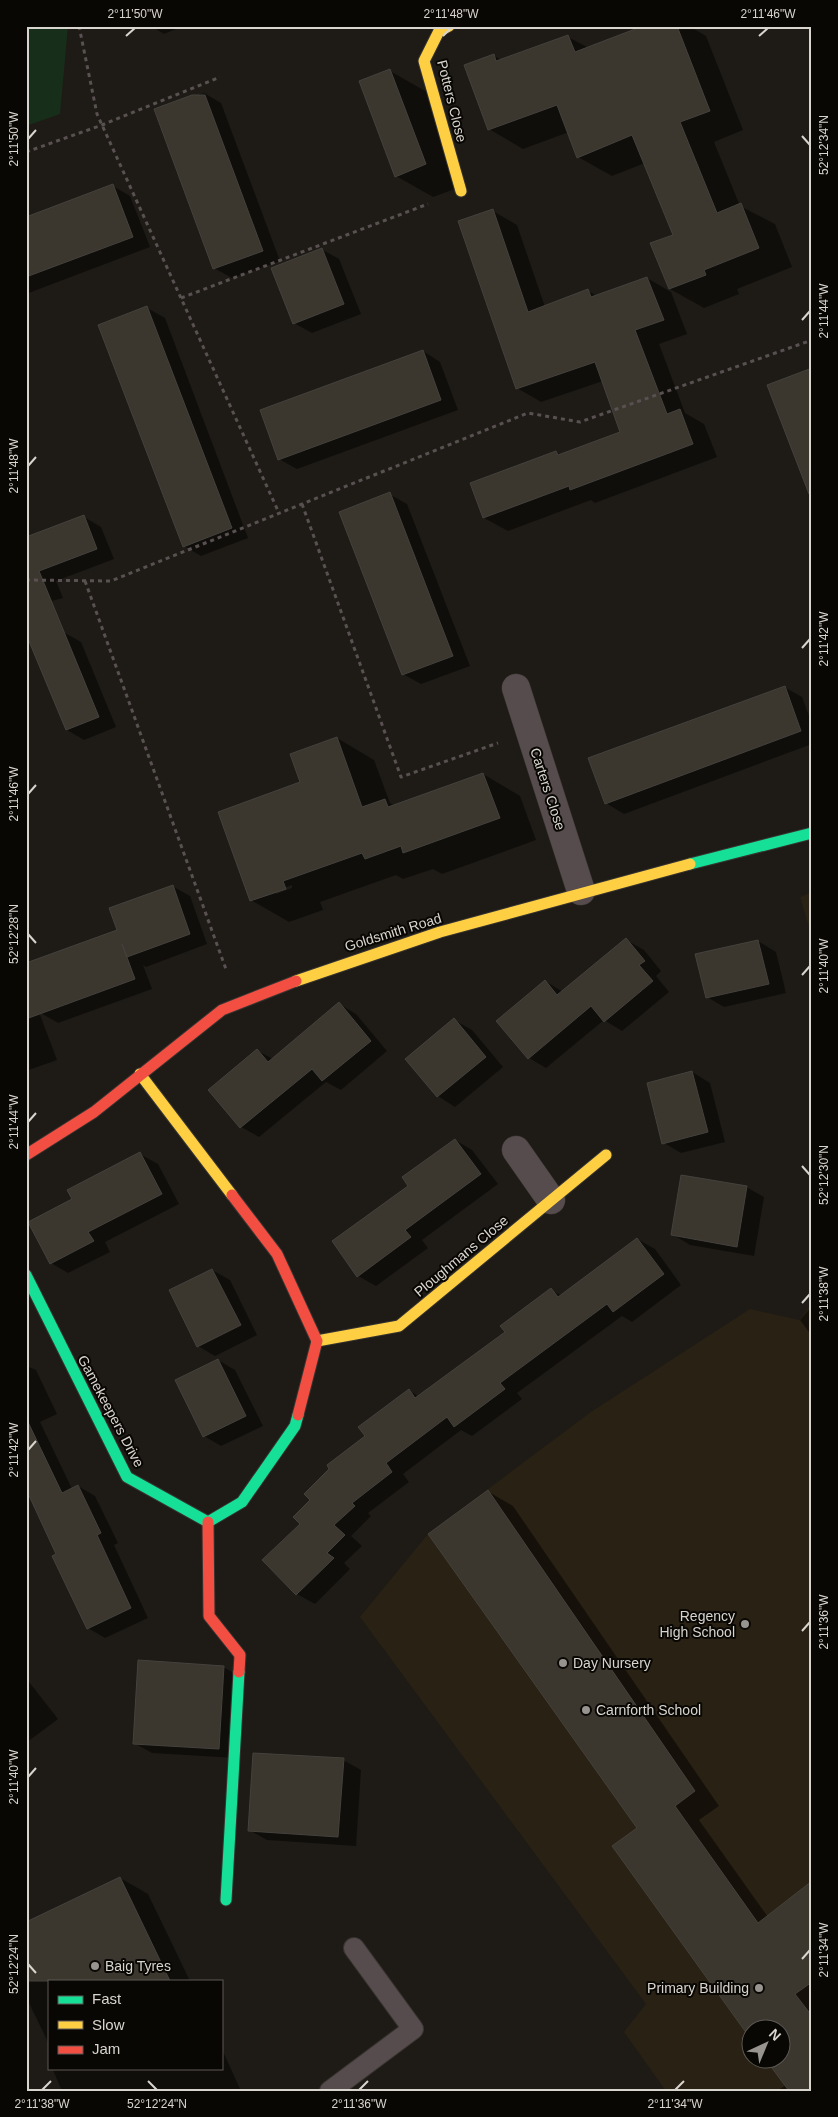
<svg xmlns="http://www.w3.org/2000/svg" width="838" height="2117" viewBox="0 0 838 2117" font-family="Arial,sans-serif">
  <rect width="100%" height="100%" fill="#1e1b16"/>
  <g fill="#292113" fill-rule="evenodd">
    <polygon points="812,892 812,937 800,897"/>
    <path d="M812,1304V2091H666L624,2032L646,2004L360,1617L428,1534L591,1412L750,1309L799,1320ZM750,2030H780V2060H750Z"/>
  </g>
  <polygon fill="#172e1a" points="26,26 68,26 60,114 26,126"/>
  <g fill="#0007" fill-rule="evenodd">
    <polygon points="151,26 183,26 164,34"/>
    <polygon points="646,26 689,26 706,36 743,130 714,142 740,206 775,224 792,267 737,289 739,294 704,308 670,289 652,244 675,235 645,163 612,176 578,157 569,132 523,149 489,129 494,56 502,60 568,37 589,48"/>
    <polygon points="390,71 427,92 463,186 433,197 396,176"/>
    <polygon points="204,93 221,103 280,261 232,278 214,268 156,110"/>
    <polygon points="113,186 130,196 150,247 26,294 26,218"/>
    <polygon points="493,211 517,225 545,307 588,291 597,296 647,278 671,292 687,334 659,344 685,413 704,424 717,457 595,503 591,500 508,531 484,518 556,452 561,455 622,433 603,381 541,402 517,388"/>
    <polygon points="321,249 339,259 361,314 312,333 294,323"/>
    <polygon points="147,308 165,318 248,538 201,556 184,546"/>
    <polygon points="423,351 440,362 458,410 297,469 279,459"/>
    <polygon points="389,494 407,504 470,666 421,684 403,674"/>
    <polygon points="84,517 101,527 114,559 56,581 63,598 30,607 26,538"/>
    <polygon points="63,632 81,642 116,727 84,740 67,730"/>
    <polygon points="784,687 802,697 812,724 812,744 624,814 606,803"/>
    <path d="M337,738L374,760L390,803L395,806L483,774L520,796L536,840L442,874L433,869L403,879L396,875L320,902L323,910L289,922L251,900L302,783ZM292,885V888L276,894V891Z"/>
    <polygon points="172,886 190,896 207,944 146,967 143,965 152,989 58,1023 39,1012 57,1060 26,1071 26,1004"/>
    <polygon points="626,940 644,950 661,971 656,976 669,992 622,1031 604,1020 546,1068 529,1058 545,981 563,992"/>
    <polygon points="758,941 776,952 786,993 724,1007 707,997"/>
    <polygon points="339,1004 356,1014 387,1051 341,1090 326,1082 259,1137 241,1127 210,1090 258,1051 273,1059"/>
    <polygon points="454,1020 472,1030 503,1067 455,1107 438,1096 407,1059"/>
    <polygon points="692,1072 710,1083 725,1142 681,1153 664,1143"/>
    <polygon points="455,1140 472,1150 498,1184 422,1240 428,1248 376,1286 358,1276 410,1186"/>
    <polygon points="140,1154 158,1164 179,1204 105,1242 110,1252 68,1273 51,1263 73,1200"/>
    <polygon points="746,1187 764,1197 754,1256 690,1245 672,1234"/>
    <polygon points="637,1239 655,1249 681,1285 632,1322 622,1316 517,1393 522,1399 472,1436 461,1430 403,1474 409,1482 368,1513 371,1516 351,1536 362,1546 344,1563 350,1569 315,1604 297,1594 301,1524 367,1436 409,1390 419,1397 506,1333 551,1290 562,1296"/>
    <polygon points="212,1270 230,1280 257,1335 215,1356 198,1346"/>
    <polygon points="812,1306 812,1336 800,1320"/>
    <polygon points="26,1360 29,1367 36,1370 57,1414 40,1422 72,1489 78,1486 95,1496 118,1543 114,1545 148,1618 105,1638 88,1628 58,1554 26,1487"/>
    <polygon points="218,1360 235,1370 263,1426 221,1446 204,1436"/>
    <polygon points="489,1492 513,1506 719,1806 699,1820 768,1917 812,1882 812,2091 777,2091 786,2085 768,2060 780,2060 780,2030 750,2030 750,2036 613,1846 638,1828"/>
    <polygon points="223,1667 241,1677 236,1758 152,1753 134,1743"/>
    <polygon points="26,1678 58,1719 26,1743"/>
    <polygon points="343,1760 361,1770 356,1846 267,1840 249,1830"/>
    <polygon points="120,1878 148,1894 190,1981 49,1981 49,2044 26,1997 26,1953"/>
    <polygon points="221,2047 241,2091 62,2091 52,2068 221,2068"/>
  </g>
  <g fill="#3b362e" stroke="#44423d">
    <polygon points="643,26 677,26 710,111 680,122 717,213 741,203 759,248 704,270 706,275 669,289 650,243 673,235 632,135 577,158 557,105 488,130 464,65 494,54 496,61 568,35 575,52"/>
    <polygon points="390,69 426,164 395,177 359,81"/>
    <polygon points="192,95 205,95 263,251 213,269 154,109"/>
    <polygon points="113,184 133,237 26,277 26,217"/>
    <polygon points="493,209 528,312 588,289 591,297 647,277 664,320 635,330 667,414 680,409 693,444 570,490 569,486 483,518 470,483 556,451 558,455 620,432 595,362 516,389 458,221"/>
    <polygon points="322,248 344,304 293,324 271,268"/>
    <polygon points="147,306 232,528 183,547 98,325"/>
    <polygon points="423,350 441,400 278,460 260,410"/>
    <polygon points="812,368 812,494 809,494 767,385"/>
    <polygon points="390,492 453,656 402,675 339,512"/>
    <polygon points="84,515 97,549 39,571 99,717 66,730 26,634 26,537"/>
    <polygon points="785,686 801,731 605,804 588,758"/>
    <polygon points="337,737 362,807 385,799 388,807 483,773 500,818 403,853 401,846 365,859 362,853 283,881 286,889 250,901 218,812 300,782 290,754"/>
    <polygon points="173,885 190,934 127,957 122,944 135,979 26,1019 26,963 117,930 109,908"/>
    <polygon points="626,938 645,961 639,965 653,981 604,1022 591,1006 528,1059 496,1021 545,980 557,995"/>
    <polygon points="758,940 769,984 706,998 695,954"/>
    <polygon points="339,1002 371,1041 322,1081 312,1069 240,1128 208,1090 257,1049 268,1062"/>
    <polygon points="454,1018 486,1057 437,1097 405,1059"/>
    <polygon points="692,1071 708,1132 662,1144 647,1083"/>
    <polygon points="455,1139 481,1174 405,1230 411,1237 357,1277 332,1241 408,1186 402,1177"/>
    <polygon points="140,1152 162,1194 88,1232 94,1241 50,1264 28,1222 72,1199 67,1190"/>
    <polygon points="681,1175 747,1186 737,1247 671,1235"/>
    <polygon points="637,1238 664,1274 613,1312 607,1304 500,1383 505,1389 454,1427 447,1417 386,1463 392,1472 352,1503 355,1506 334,1525 345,1535 327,1553 334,1558 296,1595 262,1560 300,1524 293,1517 310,1500 304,1494 329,1469 327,1465 365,1436 358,1427 409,1389 415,1398 505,1332 500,1326 551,1288 558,1297"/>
    <polygon points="212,1269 241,1325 197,1347 169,1290"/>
    <polygon points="218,1359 246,1416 203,1437 175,1380"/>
    <polygon points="26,1418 62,1493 78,1485 101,1533 97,1535 131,1608 87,1629 52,1556 56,1554 26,1489"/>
    <polygon points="488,1490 695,1791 675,1806 758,1923 812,1881 812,1982 795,1994 812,2016 812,2091 789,2091 766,2060 780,2060 780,2030 750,2030 750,2038 612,1846 637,1828 428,1534"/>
    <polygon points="138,1660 224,1666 219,1749 133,1744"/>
    <polygon points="253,1753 344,1758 338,1837 248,1831"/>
    <polygon points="120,1877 170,1981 26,1981 26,1922"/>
  </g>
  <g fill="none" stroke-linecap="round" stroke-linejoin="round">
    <g stroke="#373431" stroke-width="22">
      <polyline id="lane" points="330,2091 413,2029 354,1948"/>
    </g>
    <g stroke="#373431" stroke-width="29">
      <g id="street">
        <polyline points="516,688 581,891"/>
        <polyline points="516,1150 551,1200"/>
      </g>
    </g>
    <g stroke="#373431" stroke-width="13">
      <g id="fast">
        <polyline points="690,864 812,833"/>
        <polyline points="26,1275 127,1477 208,1522 242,1502 295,1426 298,1415"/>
        <polyline points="226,1900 239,1672"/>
      </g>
    </g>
    <g stroke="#373431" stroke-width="13">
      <g id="slow">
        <polyline points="449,26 439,31 424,61 461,191"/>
        <polyline points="296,981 440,932 690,864"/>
        <polyline points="140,1074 232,1195"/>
        <polyline points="317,1341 399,1326 606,1155"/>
      </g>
    </g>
    <g stroke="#373431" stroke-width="13">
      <g id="jam">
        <polyline points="26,1155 94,1112 222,1010 296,981"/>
        <polyline points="232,1195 277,1254 317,1341 298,1415"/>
        <polyline points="208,1522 209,1616 240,1655 239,1672"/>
      </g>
    </g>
    <g stroke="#585051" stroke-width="3" stroke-dasharray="4 4" stroke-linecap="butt">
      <polyline points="79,26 97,114 279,513"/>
      <polyline points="26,152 102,125 220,77"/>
      <polyline points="181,298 428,204"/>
      <polyline points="302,504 401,777 498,743"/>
      <polyline points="26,580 111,581 528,413 580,422 812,340"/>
      <polyline points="85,581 227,972"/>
    </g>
    <use href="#lane" stroke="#564b4d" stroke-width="20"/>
    <use href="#street" stroke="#564b4d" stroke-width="28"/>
    <use href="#fast" stroke="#16e098" stroke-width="11"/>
    <use href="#slow" stroke="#ffcf43" stroke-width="11"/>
    <use href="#jam" stroke="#f24e42" stroke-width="11"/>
  </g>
  <path fill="none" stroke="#d8d4ce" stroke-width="2" d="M126,36L135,28M443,36L451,28M759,36L768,28M802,136L810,145M28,139L36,130M802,320L810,311M28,466L36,457M802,648L810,639M28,794L36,785M28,934L36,943M802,975L810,966M28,1122L36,1113M802,1166L810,1175M802,1303L810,1294M28,1450L36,1441M802,1631L810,1622M28,1777L36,1768M802,1959L810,1950M28,1964L36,1973M148,2081L157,2090M42,2090L51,2081M359,2090L368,2081M675,2090L684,2081"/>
  <g fill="#97938e" stroke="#090704" stroke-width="2">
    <circle cx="745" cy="1624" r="5"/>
    <circle cx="563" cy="1663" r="5"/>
    <circle cx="586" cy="1710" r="5"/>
    <circle cx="95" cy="1966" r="5"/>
    <circle cx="759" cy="1988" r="5"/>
  </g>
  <g text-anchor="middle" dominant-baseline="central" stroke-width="4" stroke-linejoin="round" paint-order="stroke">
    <g font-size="14" fill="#d8d4ce" stroke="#090704">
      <text transform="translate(452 101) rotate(76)">Potters Close</text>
      <text transform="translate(548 789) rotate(72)">Carters Close</text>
      <text transform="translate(393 932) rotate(-17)">Goldsmith Road</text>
      <text transform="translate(461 1256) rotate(-40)">Ploughmans Close</text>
      <text transform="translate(111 1411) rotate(62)">Gamekeepers Drive</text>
    </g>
    <g font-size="14" fill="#d8d4ce" stroke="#090704" text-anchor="start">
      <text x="735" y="1616" text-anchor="end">Regency<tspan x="735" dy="16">High School</tspan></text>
      <text x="573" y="1663">Day Nursery</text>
      <text x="596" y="1710">Carnforth School</text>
      <text x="105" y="1966">Baig Tyres</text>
      <text x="749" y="1988" text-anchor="end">Primary Building</text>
    </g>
  </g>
  <rect width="838" height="2117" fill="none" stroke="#090704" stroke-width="55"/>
  <rect x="48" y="1980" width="175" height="90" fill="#090704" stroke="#5c5955"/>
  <rect x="58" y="1996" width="25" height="8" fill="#16e098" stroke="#5c5955"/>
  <text x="92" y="2004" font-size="15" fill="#d8d4ce">Fast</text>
  <rect x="58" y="2021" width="25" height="8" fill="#ffcf43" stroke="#5c5955"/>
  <text x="92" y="2030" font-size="15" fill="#d8d4ce">Slow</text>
  <rect x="58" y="2046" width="25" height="8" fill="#f24e42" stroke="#5c5955"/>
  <text x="92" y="2054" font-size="15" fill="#d8d4ce">Jam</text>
  <g transform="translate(766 2044) rotate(44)"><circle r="24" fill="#090704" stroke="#5c5955"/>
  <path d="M0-4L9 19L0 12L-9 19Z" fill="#97938e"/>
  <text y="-8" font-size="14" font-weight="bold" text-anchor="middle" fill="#d8d4ce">N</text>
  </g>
  <rect x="28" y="28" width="782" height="2062" fill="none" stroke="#d8d4ce" stroke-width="2"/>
  <g font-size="12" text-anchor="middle" fill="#d8d4ce">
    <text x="135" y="18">2°11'50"W</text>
    <text x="451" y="18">2°11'48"W</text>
    <text x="768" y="18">2°11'46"W</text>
    <text transform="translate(14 139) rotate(-90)" y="4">2°11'50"W</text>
    <text transform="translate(824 145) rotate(-90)" y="4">52°12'34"N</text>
    <text transform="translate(824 311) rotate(-90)" y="4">2°11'44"W</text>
    <text transform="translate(14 466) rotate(-90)" y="4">2°11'48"W</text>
    <text transform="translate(824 639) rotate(-90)" y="4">2°11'42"W</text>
    <text transform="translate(14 794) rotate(-90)" y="4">2°11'46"W</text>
    <text transform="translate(14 934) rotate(-90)" y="4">52°12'28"N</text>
    <text transform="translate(824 966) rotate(-90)" y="4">2°11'40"W</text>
    <text transform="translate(14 1122) rotate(-90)" y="4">2°11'44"W</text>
    <text transform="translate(824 1175) rotate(-90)" y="4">52°12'30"N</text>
    <text transform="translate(824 1294) rotate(-90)" y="4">2°11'38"W</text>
    <text transform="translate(14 1450) rotate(-90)" y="4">2°11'42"W</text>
    <text transform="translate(824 1622) rotate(-90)" y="4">2°11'36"W</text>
    <text transform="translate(14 1777) rotate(-90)" y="4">2°11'40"W</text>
    <text transform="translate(824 1950) rotate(-90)" y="4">2°11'34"W</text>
    <text transform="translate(14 1964) rotate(-90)" y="4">52°12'24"N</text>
    <text x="42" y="2108">2°11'38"W</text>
    <text x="157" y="2108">52°12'24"N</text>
    <text x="359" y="2108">2°11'36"W</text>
    <text x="675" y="2108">2°11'34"W</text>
  </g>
</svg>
